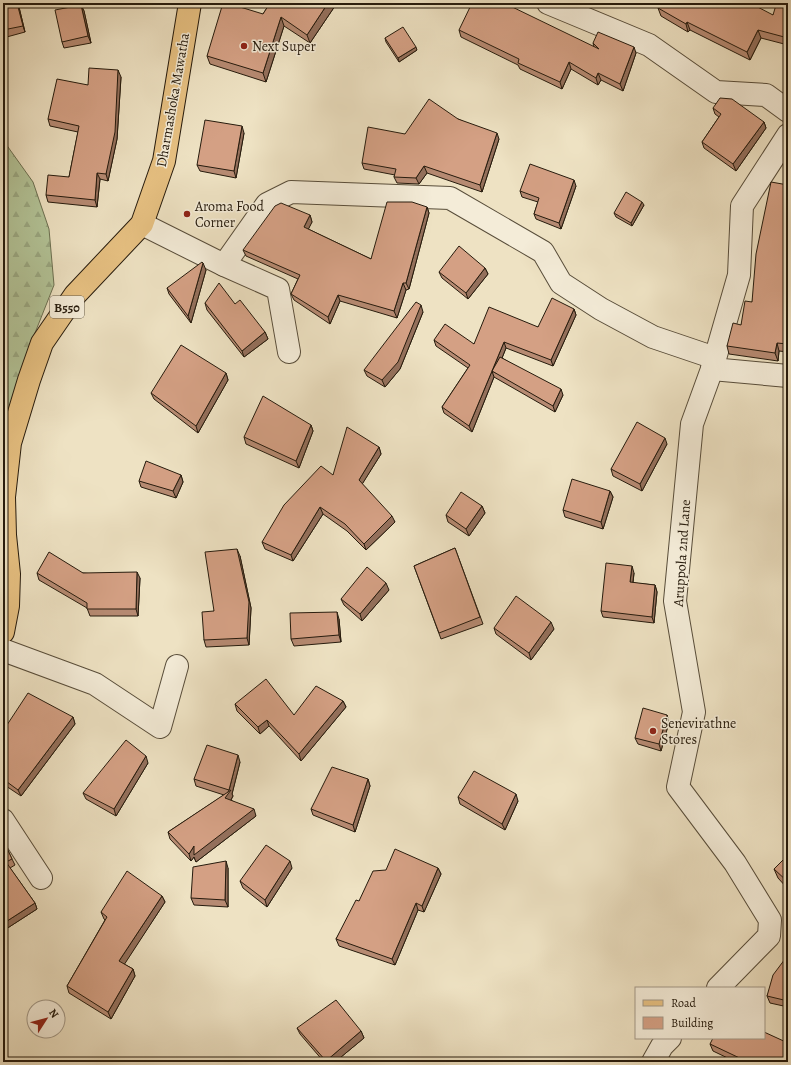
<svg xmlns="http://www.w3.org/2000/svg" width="791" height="1065" viewBox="0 0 791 1065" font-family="Alegreya,serif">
  <defs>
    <pattern id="forest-firs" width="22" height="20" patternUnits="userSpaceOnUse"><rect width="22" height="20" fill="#b3c498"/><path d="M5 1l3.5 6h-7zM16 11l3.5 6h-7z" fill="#9aa882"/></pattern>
  </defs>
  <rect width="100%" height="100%" fill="#eee2c3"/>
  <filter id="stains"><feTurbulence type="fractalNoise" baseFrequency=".005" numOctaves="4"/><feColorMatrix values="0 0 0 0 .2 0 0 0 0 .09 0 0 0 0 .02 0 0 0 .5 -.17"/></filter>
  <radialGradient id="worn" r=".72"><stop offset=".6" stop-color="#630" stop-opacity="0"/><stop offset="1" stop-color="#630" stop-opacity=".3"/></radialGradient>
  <polygon fill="url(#forest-firs)" stroke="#6c7052" points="3,140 33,182 49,229 54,285 31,343 3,450"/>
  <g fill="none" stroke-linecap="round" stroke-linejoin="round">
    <g stroke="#584d3a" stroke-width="24">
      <g id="minor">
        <polyline points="548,3 649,45 716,92 766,95 788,111"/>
        <polyline points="142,224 224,265 267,204 291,192 450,198 543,252 561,283 601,309 653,337 715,358"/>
        <polyline points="224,265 278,289 289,352"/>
        <polyline points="712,369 788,376"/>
        <polyline points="3,650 95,684 160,727 177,666"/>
        <polyline points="3,820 41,878"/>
        <polyline points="718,988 769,936 770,920 735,863 678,787 694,712 675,601 692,424 712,369 739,275 742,206 788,135"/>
        <polyline points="653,1062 662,1046 670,1038"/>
      </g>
    </g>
    <g stroke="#261b0d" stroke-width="24">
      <polyline id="major" points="3,632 8,606 9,574 5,535 4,497 10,443 29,380 42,343 75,295 142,224 164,161 190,3"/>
    </g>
    <use href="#minor" stroke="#f4ecd8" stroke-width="22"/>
    <use href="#major" stroke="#e7c182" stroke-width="22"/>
  </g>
  <g fill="#b68a72" stroke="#261b0d">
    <polygon points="3,3 18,3 25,32 3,38"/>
    <polygon points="270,3 337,3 310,43 284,26 266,82 210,64 207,56 263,14"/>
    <polygon points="81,5 84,11 91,43 64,48 62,42"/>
    <polygon points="658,8 773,15 788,8 788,45 761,38 750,60 690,30 688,32 661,16"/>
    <polygon points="459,30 594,47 593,43 636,53 623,91 601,80 598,85 571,69 562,89 520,69 518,65 461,37"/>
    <polygon points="385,38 417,50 399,62 386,42"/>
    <polygon points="121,77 117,139 108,181 100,179 97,207 48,202 46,195 69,177 78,132 50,126 48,119 88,85"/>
    <polygon points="713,108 764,122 766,128 736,171 704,148 702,142 719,117 715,114"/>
    <polygon points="458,119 499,139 482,192 427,173 419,184 397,183 394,177 395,175 364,169 362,163 405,134"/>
    <polygon points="244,133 236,178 200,171 197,165"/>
    <polygon points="788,185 788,352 779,351 778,361 729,354 727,346 741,325 752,302"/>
    <polygon points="576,186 561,229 536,219 534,214 538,202 522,197 520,191"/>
    <polygon points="644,205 632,226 616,217 614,213"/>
    <polygon points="427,207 429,213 409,289 406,290 397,318 340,301 330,324 294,300 291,294 298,279 246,256 243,250 310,215 312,222 308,229 371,259"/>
    <polygon points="485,268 488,274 468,299 442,278 439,272"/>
    <polygon points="206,270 191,323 169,294 167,288"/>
    <polygon points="205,303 235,304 265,332 268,339 244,357 207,310"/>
    <polygon points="574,309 576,315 553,366 506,348 502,358 563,395 555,412 494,377 472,432 444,413 442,407 468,368 436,346 434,340 474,344 538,327"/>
    <polygon points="423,312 400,369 385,387 367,376 364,370"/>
    <polygon points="226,373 228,380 198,433 154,399 151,393"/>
    <polygon points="311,425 313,431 299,468 246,444 244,437"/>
    <polygon points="667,444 642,491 613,476 611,469"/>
    <polygon points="379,447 381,454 362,484 395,522 366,550 347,531 323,514 293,561 265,549 262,542 333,475"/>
    <polygon points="181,475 183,482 176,498 141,487 139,481"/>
    <polygon points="610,491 613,497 603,529 565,517 563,510"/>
    <polygon points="482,506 485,513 469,536 448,522 446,515"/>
    <polygon points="455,548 483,624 441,639 414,566"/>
    <polygon points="240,556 251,608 249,645 206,647 204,640 214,611"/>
    <polygon points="37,573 83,573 140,578 138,616 90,616 87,608 39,580"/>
    <polygon points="634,573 633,583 655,585 657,592 654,623 603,617 601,611"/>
    <polygon points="389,590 362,621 344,605 341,599"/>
    <polygon points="339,619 341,642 294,646 291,639"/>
    <polygon points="494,628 554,629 531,660 496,634"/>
    <polygon points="343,701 346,707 301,761 269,726 260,734 237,711 235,704 294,715"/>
    <polygon points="667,715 669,722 661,751 638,744 635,738"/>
    <polygon points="73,717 75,724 21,796 3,784 3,731"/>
    <polygon points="240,762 232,794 233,796 231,800 256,816 196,862 194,857 191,861 170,839 168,832 224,795 196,786 194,779"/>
    <polygon points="148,763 116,816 86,799 83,793"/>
    <polygon points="368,779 370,786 355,832 313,815 311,809"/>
    <polygon points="458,797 518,801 505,830 460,804"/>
    <polygon points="3,840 12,859 15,865 10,868 35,903 37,909 6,929 3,925"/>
    <polygon points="788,855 788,889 778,878 774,869"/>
    <polygon points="228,868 228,907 194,905 191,898"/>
    <polygon points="292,868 267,907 243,888 240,881"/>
    <polygon points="438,868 441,874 424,912 418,910 395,965 339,946 336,939 359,901"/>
    <polygon points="162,896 165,902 124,964 133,969 135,976 111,1019 69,993 67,986 105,920 104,919 101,912"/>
    <polygon points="788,955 788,1007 770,1003 767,996"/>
    <polygon points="297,1028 361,1031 364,1038 335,1062 324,1062 300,1034"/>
    <polygon points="710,1044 788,1062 736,1062 713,1051"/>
  </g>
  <g fill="#94705c" stroke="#261b0d">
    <polygon points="17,3 18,3 25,32 23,26"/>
    <polygon points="328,3 337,3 310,43 307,35"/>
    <polygon points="81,5 84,11 91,43 88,36"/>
    <polygon points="281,17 284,26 266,82 263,73"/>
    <polygon points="687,22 690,30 688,32 686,24"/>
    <polygon points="758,30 761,38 750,60 747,52"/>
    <polygon points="416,47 417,50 399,62 398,58"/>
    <polygon points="634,47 636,53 623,91 620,84"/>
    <polygon points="569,62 571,69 562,89 560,82"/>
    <polygon points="118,70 121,77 117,139 108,181 106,174"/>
    <polygon points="598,73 601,80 598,85 596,78"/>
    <polygon points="764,122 766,128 736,171 733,164"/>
    <polygon points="242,126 244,133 236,178 234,171"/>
    <polygon points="497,133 499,139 482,192 480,185"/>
    <polygon points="424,166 427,173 419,184 416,178"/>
    <polygon points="97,173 100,179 97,207 95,200"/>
    <polygon points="574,180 576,186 561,229 559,223"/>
    <polygon points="642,202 644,205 632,226 631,223"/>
    <polygon points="427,207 429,213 409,289 406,283"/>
    <polygon points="310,215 312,222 306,234 304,227"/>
    <polygon points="203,263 206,270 191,323 188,316"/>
    <polygon points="485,268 488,274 468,299 466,293"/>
    <polygon points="403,283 406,290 397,318 394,311"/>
    <polygon points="338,295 340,301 330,324 328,317"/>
    <polygon points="421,305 423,312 400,369 385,387 382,380"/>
    <polygon points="574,309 576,315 553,366 551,360"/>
    <polygon points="265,332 268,339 244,357 242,351"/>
    <polygon points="504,342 506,348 496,373 492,371"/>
    <polygon points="777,343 779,351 778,361 775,353"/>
    <polygon points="492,371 494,377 472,432 469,426"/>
    <polygon points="226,373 228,380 198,433 196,426"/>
    <polygon points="561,389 563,395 555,412 553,406"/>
    <polygon points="311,425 313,431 299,468 296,461"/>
    <polygon points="665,438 667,444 642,491 640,484"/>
    <polygon points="379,447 381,454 361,486 359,480"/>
    <polygon points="181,475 183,482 176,498 173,491"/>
    <polygon points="610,491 613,497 603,529 601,522"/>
    <polygon points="482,506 485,513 469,536 466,529"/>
    <polygon points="320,507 323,514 293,561 291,555"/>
    <polygon points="392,516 395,522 366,550 364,544"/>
    <polygon points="237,549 240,556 251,608 249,645 247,638"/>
    <polygon points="632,566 634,573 632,589 630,582"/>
    <polygon points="137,572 140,578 138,616 136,609"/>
    <polygon points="386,583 389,590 362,621 360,614"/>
    <polygon points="655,585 657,592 654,623 652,617"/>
    <polygon points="337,612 339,619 341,642 339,635"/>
    <polygon points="551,622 554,629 531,660 529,653"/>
    <polygon points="343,701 346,707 301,761 299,754"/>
    <polygon points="667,715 669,722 661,751 659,744"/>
    <polygon points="73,717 75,724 21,796 18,790"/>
    <polygon points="267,720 269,726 260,734 258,727"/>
    <polygon points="238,755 240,762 232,794 233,796 228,805 225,798 229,790"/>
    <polygon points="146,756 148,763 116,816 114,809"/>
    <polygon points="368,779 370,786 355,832 353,825"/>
    <polygon points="516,794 518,801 505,830 502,824"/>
    <polygon points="254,809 256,816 196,862 194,857 191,861 189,854 194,846"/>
    <polygon points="226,861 228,868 228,907 225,900"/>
    <polygon points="290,861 292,868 267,907 265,900"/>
    <polygon points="438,868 441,874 424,912 422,906"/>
    <polygon points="162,896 165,902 122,968 119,961"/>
    <polygon points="35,903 37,909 6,929 4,923"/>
    <polygon points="416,903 418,910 395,965 392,959"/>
    <polygon points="133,969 135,976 111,1019 108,1012"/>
    <polygon points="361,1031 364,1038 335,1062 327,1062 326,1061"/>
  </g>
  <g fill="#d4a084" stroke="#261b0d">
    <polygon points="3,3 17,3 23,26 3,30"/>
    <polygon points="223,3 227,3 263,14 270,3 328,3 307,35 281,17 263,73 207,56"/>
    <polygon points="472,3 504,3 599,49 593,43 598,32 634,47 620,84 598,73 596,78 569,62 560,82 518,63 519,59 459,30"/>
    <polygon points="661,3 750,3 773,15 776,5 788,8 788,38 758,30 747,52 687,22 686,24 658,8"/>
    <polygon points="81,5 88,36 62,42 55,10"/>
    <polygon points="403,27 416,47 398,58 385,38"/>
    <polygon points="89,68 118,70 115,132 106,174 97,173 95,200 46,195 48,175 69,177 79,126 48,119 57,79 88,85"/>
    <polygon points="720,98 732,99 764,122 733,164 702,142 721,114 713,108"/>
    <polygon points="429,99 458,119 497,133 480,185 424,166 416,178 394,177 396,169 362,163 368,127 405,134"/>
    <polygon points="205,120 242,126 234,171 197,165"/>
    <polygon points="530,164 574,180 559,223 534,214 539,198 520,191"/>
    <polygon points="771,182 788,185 788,344 777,343 775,353 727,346 733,323 741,325 745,301 752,302 756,254"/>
    <polygon points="626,192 642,202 631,223 614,213"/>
    <polygon points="387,202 412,202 427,207 406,283 403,283 394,311 338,295 328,317 291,294 300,275 243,250 275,206 281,203 310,215 304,227 371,259"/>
    <polygon points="459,246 485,268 466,293 439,272"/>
    <polygon points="202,262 203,263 188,316 167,288"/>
    <polygon points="219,283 235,304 240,300 265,332 242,351 205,303"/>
    <polygon points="552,298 574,309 551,360 504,342 492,371 500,357 561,389 553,406 492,371 469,426 442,407 470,365 434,340 445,324 474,344 489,307 538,327"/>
    <polygon points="416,302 421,305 398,362 382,380 364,370"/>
    <polygon points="181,345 226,373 196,426 151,393"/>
    <polygon points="263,396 311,425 296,461 244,437"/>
    <polygon points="637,422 665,438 640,484 611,469"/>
    <polygon points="347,427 379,447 359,480 392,516 364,544 345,524 320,507 291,555 262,542 284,505 321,466 333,475"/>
    <polygon points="146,461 181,475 173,491 139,481"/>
    <polygon points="572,479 610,491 601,522 563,510"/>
    <polygon points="461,492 482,506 466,529 446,515"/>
    <polygon points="455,548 480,617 439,633 414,566"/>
    <polygon points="237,549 249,602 247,638 204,640 202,612 214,611 205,552"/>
    <polygon points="49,552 83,573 137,572 136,609 87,609 87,603 37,573"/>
    <polygon points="606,563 632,566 630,582 655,585 652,617 601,611"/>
    <polygon points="367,567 386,583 360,614 341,599"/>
    <polygon points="516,596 551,622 529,653 494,628"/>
    <polygon points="337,612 339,635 291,639 290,613"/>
    <polygon points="266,679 294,715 316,686 343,701 299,754 267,720 258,727 235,704"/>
    <polygon points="28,693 73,717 18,790 3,779 3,731"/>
    <polygon points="643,708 667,715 659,744 635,738"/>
    <polygon points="126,740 146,756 114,809 83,793"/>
    <polygon points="207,745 238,755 229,790 194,779"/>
    <polygon points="332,767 368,779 353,825 311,809"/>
    <polygon points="474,771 516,794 502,824 458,797"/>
    <polygon points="231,790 225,798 254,809 194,855 194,846 189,854 168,832"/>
    <polygon points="3,840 12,859 6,862 35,903 4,923 3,922"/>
    <polygon points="266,845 290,861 265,900 240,881"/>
    <polygon points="395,849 438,868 422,906 416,903 392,959 336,939 356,900 359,901 373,871 386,870"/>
    <polygon points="788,855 788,882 774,869"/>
    <polygon points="226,861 225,900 191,898 193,867"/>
    <polygon points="127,871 162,896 119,961 133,969 108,1012 67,986 107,917 101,912"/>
    <polygon points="788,955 788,1001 767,996 773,975"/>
    <polygon points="336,1000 361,1031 326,1061 297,1028"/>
    <polygon points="764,1032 788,1043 788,1062 748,1062 710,1044 713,1038 764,1038"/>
  </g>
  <g fill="#8f2418" stroke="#f4ecd8" stroke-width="1.5">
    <circle cx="244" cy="46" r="4"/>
    <circle cx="187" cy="214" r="4"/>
    <circle cx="653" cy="731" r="4"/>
  </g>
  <g text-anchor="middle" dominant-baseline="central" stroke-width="3" stroke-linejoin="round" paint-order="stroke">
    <rect fill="#f4ecd8" stroke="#645a4a" stroke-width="1" x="50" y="296" width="34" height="22" rx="3"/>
    <g font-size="13" font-weight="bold" fill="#261b0d">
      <text x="67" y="307">B550</text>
    </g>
    <g font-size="14" fill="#261b0d" stroke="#f4ecd8" text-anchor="start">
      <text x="252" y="46">Next Super</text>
      <text x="195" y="206">Aroma Food<tspan x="195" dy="16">Corner</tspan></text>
      <text x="661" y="723">Senevirathne<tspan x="661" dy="16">Stores</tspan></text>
    </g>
    <g font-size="14" fill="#261b0d" stroke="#f4ecd8">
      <text transform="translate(173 100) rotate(-80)">Dharmashoka Mawatha</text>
      <text transform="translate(682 553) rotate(-86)">Aruppola 2nd Lane</text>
    </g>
  </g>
  <rect width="791" height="1065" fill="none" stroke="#eee2c3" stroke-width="16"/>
  <rect x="4" y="4" width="783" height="1057" fill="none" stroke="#261b0d" stroke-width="2"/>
  <rect x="8" y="8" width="775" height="1049" fill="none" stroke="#261b0d"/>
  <rect x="635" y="987" width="130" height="52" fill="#f4ecd8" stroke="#a29887"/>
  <rect x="643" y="1000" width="20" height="6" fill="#e7c182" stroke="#a29887"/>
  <text x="671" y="1007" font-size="12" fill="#261b0d">Road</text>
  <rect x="643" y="1017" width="20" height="12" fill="#d4a084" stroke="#a29887"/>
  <text x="671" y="1027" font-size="12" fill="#261b0d">Building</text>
  <g transform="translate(46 1019) rotate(54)"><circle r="19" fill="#f4ecd8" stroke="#a29887"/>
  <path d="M0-3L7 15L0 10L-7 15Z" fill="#8f2418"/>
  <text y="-6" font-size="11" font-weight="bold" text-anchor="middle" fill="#261b0d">N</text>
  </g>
  <rect width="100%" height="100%" filter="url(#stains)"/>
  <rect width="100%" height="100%" fill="url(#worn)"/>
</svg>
